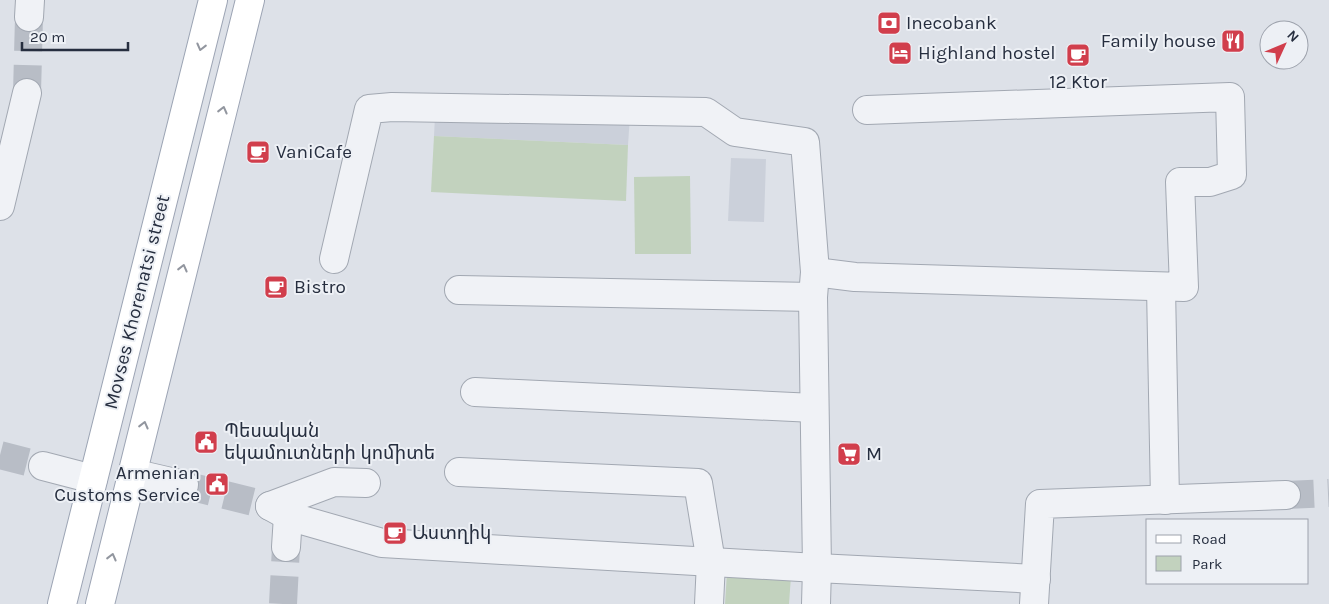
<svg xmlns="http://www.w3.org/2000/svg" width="1329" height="604" viewBox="0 0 1329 604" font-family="Karla,'Noto Sans Armenian',sans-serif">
  <rect width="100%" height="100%" fill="#dde1e8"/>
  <g fill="#cbd0da">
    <polygon points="435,116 630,116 628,145 434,136"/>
    <polygon points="731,158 766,159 764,222 728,221"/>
  </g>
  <g fill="#c2d2be">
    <polygon points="434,136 628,145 626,201 431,192"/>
    <polygon points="690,176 691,254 635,254 634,177"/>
    <polygon points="727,572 791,576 789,604 725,604"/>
  </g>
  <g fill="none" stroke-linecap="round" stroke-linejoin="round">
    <g stroke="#b8bdc6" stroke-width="28" stroke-dasharray="28 14" stroke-linecap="butt">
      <polyline points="27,93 29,17"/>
      <polyline points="0,455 43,466"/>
      <polyline points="184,485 270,506"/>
      <polyline points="1286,495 1329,493"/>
      <polyline points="283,604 286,547"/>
    </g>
    <g stroke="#a2a8b2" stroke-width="30">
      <g id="minor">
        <polyline points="29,17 30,0"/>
        <polyline points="0,206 27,93"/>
        <polyline points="334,259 369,109 392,107 706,112 735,132 805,142 815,272 813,297 817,568 816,604"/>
        <polyline points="815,272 855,277 1184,287 1180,182 1210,182 1232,175 1230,97 867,110"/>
        <polyline points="1161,287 1165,500"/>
        <polyline points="459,290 813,297"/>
        <polyline points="475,392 814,408"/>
        <polyline points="43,466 93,479"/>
        <polyline points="459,472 698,483 711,562 709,604"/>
        <polyline points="132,473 184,485"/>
        <polyline points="270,506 288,516 382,543 817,568 1036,579"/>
        <polyline points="270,506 334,482 366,483"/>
        <polyline points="286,547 288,516"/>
        <polyline points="1034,604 1040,504 1286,495"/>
      </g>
    </g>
    <g stroke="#9ca4b4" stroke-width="30">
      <g id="major">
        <polyline points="62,604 213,0"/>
        <polyline points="100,604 250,0"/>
      </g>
    </g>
    <use href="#minor" stroke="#f0f2f6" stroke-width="28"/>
    <use href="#major" stroke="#fff" stroke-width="28"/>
  </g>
  <defs><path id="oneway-chevron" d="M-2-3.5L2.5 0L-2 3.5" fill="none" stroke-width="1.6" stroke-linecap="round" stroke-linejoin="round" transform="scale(1.25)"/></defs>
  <g stroke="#92969f">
    <use href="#oneway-chevron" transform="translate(201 47) rotate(104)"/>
    <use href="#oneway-chevron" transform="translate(223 110) rotate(-76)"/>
    <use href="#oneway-chevron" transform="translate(183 268) rotate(-76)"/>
    <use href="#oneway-chevron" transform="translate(144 425) rotate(-76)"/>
    <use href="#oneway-chevron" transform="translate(112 557) rotate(-76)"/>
  </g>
  <defs>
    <g id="bank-square" transform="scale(1.25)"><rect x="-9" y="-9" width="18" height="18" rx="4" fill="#d13e4c" stroke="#edf0f5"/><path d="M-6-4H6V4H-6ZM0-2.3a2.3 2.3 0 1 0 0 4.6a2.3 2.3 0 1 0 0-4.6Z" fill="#fff"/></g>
    <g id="restaurant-square" transform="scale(1.25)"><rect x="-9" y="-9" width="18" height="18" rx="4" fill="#d13e4c" stroke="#edf0f5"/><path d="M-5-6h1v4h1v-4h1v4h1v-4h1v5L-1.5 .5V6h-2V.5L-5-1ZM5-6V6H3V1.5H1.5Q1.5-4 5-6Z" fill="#fff"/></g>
    <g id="hotel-square" transform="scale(1.25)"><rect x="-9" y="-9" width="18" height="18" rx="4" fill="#d13e4c" stroke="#edf0f5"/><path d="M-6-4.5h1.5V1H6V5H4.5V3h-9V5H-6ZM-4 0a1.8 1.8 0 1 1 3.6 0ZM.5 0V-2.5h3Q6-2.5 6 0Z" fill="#fff"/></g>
    <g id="cafe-square" transform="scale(1.25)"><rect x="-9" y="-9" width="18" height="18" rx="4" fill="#d13e4c" stroke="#edf0f5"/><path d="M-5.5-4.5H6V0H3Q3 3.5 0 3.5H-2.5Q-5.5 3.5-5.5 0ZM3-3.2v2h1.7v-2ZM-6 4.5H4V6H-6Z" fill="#fff"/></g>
    <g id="civic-square" transform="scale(1.25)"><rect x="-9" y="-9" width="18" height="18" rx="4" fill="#d13e4c" stroke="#edf0f5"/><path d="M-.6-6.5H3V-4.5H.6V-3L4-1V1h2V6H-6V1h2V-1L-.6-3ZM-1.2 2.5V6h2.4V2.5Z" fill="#fff"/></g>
    <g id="supermarket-square" transform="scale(1.25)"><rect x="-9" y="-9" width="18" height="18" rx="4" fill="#d13e4c" stroke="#edf0f5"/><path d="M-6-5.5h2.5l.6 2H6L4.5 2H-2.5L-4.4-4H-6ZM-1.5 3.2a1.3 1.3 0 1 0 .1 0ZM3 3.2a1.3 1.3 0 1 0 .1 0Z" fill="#fff"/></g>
  </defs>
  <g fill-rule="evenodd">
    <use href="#bank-square" x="889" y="23"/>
    <use href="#restaurant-square" x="1233" y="41"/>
    <use href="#hotel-square" x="900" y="53"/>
    <use href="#cafe-square" x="1078" y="55"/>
    <use href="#cafe-square" x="258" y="152"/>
    <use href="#cafe-square" x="276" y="287"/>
    <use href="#civic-square" x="206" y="442"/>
    <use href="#supermarket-square" x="849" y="454"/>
    <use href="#civic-square" x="217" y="484"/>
    <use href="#cafe-square" x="395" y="533"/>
  </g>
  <g text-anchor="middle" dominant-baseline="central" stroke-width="4" stroke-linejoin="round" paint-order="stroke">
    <g font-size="19" fill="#262e3f" stroke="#edf0f5" text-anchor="start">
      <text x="906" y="23">Inecobank</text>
      <text x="1216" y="41" text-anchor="end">Family house</text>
      <text x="918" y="53">Highland hostel</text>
      <text x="1078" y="82" text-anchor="middle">12 Ktor</text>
      <text x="276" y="152">VaniCafe</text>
      <text x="294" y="287">Bistro</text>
      <text x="224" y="431">Պեսական<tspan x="224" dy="22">եկամուտների կոմիտե</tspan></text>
      <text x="866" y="454">M</text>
      <text x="200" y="473" text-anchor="end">Armenian<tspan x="200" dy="22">Customs Service</tspan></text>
      <text x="412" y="533">Աստղիկ</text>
    </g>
    <g font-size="19" fill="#262e3f" stroke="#edf0f5">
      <text transform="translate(137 302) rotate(-76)">Movses Khorenatsi street</text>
    </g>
  </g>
  <rect x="1146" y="519" width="162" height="65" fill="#edf0f5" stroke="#9da2ac"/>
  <rect x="1156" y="535" width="25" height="8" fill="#ffffff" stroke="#9da2ac"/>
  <text x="1192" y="544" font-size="15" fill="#262e3f">Road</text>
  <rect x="1156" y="556" width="25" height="15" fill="#c2d2be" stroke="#9da2ac"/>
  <text x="1192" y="569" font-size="15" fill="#262e3f">Park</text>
  <g transform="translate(1284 45) rotate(46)"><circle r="24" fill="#edf0f5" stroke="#9da2ac"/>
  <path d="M0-4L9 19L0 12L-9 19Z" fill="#d13e4c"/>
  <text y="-8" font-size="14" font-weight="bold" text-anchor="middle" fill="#262e3f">N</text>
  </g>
  <path d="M22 42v8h106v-8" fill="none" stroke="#262e3f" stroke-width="2.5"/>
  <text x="30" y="42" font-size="15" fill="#262e3f" stroke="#edf0f5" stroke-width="4" paint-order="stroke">20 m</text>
</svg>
